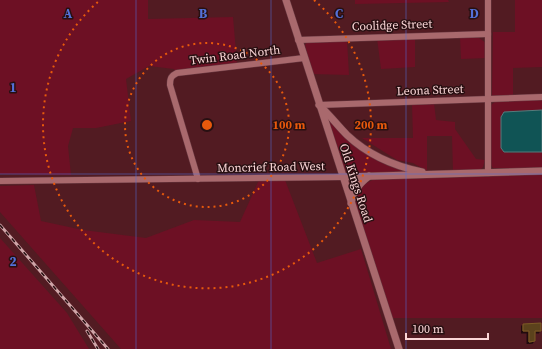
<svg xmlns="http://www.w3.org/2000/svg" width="542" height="349" viewBox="0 0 542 349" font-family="'Source Serif 4',serif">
  <defs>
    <filter id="shadow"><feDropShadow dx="-2" dy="2" stdDeviation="0" flood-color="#0009"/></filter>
  </defs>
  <rect width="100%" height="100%" fill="#521b22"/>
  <g fill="#6d1024">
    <polygon points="0,0 148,0 148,19 233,17 237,64 175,71 174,69 149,66 126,79 131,121 96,128 73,128 68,146 71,175 0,174"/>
    <polygon points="355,0 448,0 449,2 355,4"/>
    <polygon points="515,0 542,0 542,67 513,68 513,96 492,96 493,32 515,32"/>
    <polygon points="415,37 415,67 381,69 377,38"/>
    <polygon points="460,37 479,38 486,43 486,58 461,59"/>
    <polygon points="347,40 349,75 312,74 305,45 308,41"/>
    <polygon points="542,99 542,110 509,111 508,153 542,152 542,168 493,168 489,162 490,106 496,101"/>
    <polygon points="412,103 434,103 436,120 455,122 455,129 476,159 485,160 483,167 480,170 453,171 452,136 427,136 427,171 413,163 397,160 362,138 413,138"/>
    <polygon points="327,115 347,137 411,172 350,174 343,169"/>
    <path d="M542,174V318H392L355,204C356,191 364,183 375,179Z"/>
    <polygon points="259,180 285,180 317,263 361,249 391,349 121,349 0,212 0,186 34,185 41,221 83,230 146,238 194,220 240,222"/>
    <polygon points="0,238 67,313 89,349 0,349"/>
  </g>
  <polygon fill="#105455" stroke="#567b7c" points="542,110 542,152 504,152 501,148 501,117 504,112"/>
  <polygon fill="#5c431d" stroke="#7c5a25" filter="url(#shadow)" points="541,323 541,331 535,331 535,341 529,342 529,331 523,331 523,324"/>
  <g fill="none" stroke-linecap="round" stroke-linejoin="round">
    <g stroke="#683840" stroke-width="7">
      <g id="minor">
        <polyline points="488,0 488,173"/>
        <polyline points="298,40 488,34"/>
        <polyline points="319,105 542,97"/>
        <path d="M198,179L170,85C170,78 171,76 177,73L304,58"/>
        <polyline points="0,181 343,177"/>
      </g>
    </g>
    <g stroke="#683840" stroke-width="8">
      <g id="tertiary">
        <polyline points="286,0 399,349"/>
        <path d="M319,105C329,114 337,125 347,135C368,155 394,166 422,172"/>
        <polyline points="343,177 542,171"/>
        <path d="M351,203C354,190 359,184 369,176"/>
      </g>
    </g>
    <use href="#minor" stroke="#a9696d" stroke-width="6"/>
    <use href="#tertiary" stroke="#a9696d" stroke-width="7"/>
    <g stroke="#cfa5a8" stroke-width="3">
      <g id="rail">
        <polyline points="0,225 108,349"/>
        <polyline points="87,331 98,349"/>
      </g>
    </g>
    <use href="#rail" stroke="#281012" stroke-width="1.5" stroke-dasharray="4.5" stroke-linecap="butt"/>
  </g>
  <path fill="none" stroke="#5470d8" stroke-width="1" stroke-opacity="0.55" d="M136,0V349M271,0V349M406,0V349M0,174H542"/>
  <g fill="none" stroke="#e8590c" stroke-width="2" stroke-dasharray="2 4">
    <circle cx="207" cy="125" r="82"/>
    <path d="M314 0A164 164 0 1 1 100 0"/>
  </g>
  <g text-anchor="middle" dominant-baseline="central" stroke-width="3" stroke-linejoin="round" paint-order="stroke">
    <g font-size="12" fill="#fbd6d7" stroke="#281012">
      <text transform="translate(392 25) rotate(-2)">Coolidge Street</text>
      <text transform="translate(235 55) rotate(-7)">Twin Road North</text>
      <text transform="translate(430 90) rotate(-2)">Leona Street</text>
      <text transform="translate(271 167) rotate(-1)">Moncrief Road West</text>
      <text transform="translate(356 183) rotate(72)">Old Kings Road</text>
    </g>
  </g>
  <g font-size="13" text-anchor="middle" font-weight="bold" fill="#5470d8" stroke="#281012" stroke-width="3" stroke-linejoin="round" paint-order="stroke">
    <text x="68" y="18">A</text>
    <text x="203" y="18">B</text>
    <text x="339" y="18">C</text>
    <text x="474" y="18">D</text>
    <text x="13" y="92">1</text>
    <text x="13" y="266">2</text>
  </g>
  <circle cx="207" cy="125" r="6" fill="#e8590c" stroke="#281012" stroke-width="2"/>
  <g font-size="12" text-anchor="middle" font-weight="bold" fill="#e8590c" stroke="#281012" stroke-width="3" stroke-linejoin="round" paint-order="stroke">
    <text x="289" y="129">100 m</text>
    <text x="371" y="129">200 m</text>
  </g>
  <path d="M406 333v6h82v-6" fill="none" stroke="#fbd6d7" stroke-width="2"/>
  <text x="412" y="333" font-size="12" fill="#fbd6d7" stroke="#281012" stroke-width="3" paint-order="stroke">100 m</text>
</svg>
